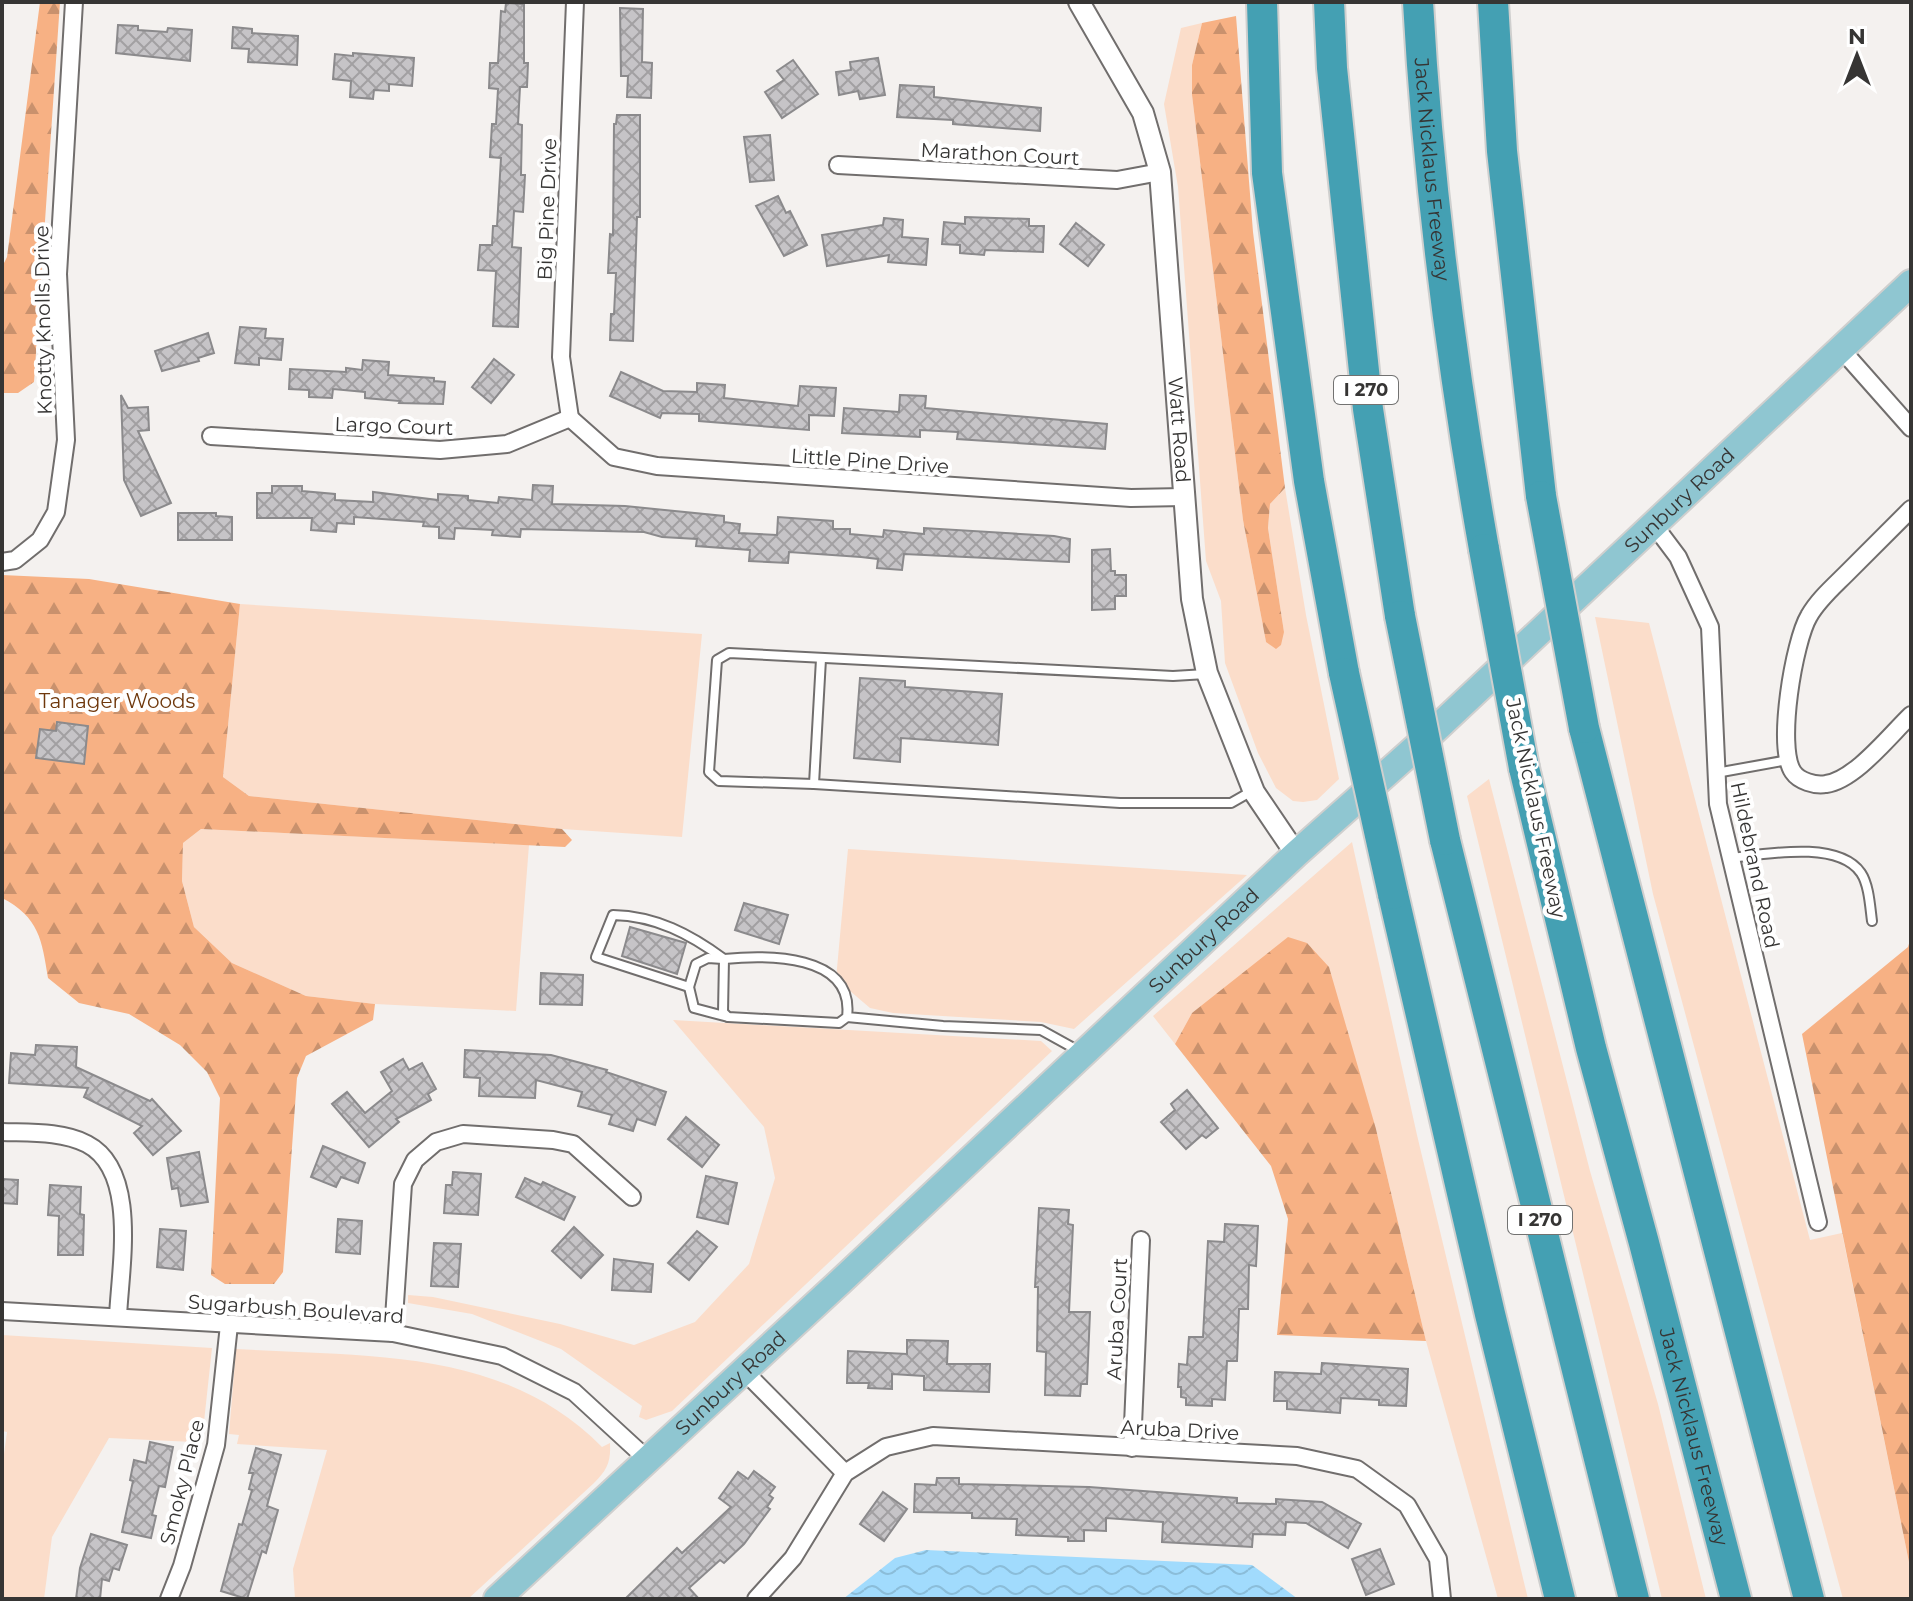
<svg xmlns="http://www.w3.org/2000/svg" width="1913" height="1601" viewBox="0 0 1913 1601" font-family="Montserrat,sans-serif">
  <defs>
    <pattern id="forest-firs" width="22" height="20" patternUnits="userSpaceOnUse" patternTransform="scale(2)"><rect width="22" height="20" fill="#f7b184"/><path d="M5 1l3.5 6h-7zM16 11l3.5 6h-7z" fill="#c9916d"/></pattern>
    <pattern id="water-waves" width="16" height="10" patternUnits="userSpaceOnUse" patternTransform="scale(2)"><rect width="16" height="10" fill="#a1dbfd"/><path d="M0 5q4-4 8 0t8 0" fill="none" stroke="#8bbdd9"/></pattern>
    <pattern id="building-cross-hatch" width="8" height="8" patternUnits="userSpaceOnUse" patternTransform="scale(2)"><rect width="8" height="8" fill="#c6c4c7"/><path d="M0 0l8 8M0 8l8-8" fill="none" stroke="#a2a0a2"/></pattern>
  </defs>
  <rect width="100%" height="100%" fill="#f4f1ef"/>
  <g fill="#fbddca">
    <polygon points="1202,23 1192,65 1192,95 1243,520 1266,642 1284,632 1268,528 1270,504 1285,488 1306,615 1339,779 1317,800 1303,802 1293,801 1276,788 1258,753 1225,663 1221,601 1206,561 1178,187 1164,104 1181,28"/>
    <polygon points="240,604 702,634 682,837 562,829 249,796 223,777"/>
    <polygon points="1595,617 1649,623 1810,1240 1842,1233 1911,1572 1911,1599 1843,1599 1653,894"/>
    <polygon points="1489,779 1590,1171 1658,1404 1706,1599 1662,1599 1467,796"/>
    <polygon points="201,829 529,845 516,1011 375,1004 306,996 232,963 194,927 182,881 183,843"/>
    <polygon points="1352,842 1417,1135 1528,1599 1498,1599 1426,1341 1376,1129 1192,1013 1175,1044 1153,1016"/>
    <polygon points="848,849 1247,875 1074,1029 1041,1022 893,1013 870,1008 836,979"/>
    <polygon points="673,1020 1041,1041 1052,1051 672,1411 646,1420 639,1417 642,1406 561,1349 472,1314 408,1303 408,1295 433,1297 560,1324 634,1345 695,1322 749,1264 775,1178 764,1127"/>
    <polygon points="2,1335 212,1348 203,1431 195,1431 193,1442 109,1438 52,1537 44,1599 2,1599 2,1469 7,1432 2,1431"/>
    <path d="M236,1349C365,1357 504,1347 602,1447L610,1443C611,1462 607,1470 594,1483L468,1599H295L293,1569L327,1450L237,1444L239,1435L229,1434Z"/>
  </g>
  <g fill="url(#forest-firs)">
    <polygon points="40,2 60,2 34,382 18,393 2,393 2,267 7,257"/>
    <polygon points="1236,16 1253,232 1285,488 1270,504 1268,528 1284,632 1281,645 1276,649 1266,642 1243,520 1192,95 1192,65 1202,23"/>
    <path d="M2,575L89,579L240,604L223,777L249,796L562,829L572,840L565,847L201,829L183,843L182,881L194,927L232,963L306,996L375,1004L373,1020L306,1056L297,1078L283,1272L274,1284H225L211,1275L220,1098L207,1072L180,1045L129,1014L79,1003L48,978C42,940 39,917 2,898Z"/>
    <polygon points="1288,937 1307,943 1329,967 1376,1129 1426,1341 1277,1335 1288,1219 1271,1166 1175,1044 1192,1013"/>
    <polygon points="1911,937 1911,1572 1802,1034 1908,947"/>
  </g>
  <polygon fill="url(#water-waves)" points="926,1550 1252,1565 1298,1599 843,1599 895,1558"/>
  <g fill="url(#building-cross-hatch)" stroke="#8b8a8c" stroke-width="2">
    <polygon points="506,3 524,4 524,63 528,63 527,87 520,87 518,124 522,125 521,175 525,175 523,212 514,211 512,247 521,248 518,327 493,326 496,271 478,270 480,245 492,245 493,226 497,226 501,158 490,157 492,124 496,124 498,89 489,88 490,63 498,63 501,11 505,12"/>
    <polygon points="620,8 643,9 642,62 652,63 651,98 627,97 628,76 621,76"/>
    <polygon points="118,25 138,26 138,30 167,32 168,28 192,30 190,61 116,53"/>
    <polygon points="233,27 252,29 252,33 298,36 297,65 248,62 249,49 232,48"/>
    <polygon points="353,53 414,58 412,86 389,84 389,91 374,90 373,99 350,97 351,81 333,79 335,54 353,56"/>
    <polygon points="878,58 885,95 860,99 858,91 839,95 836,72 851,70 850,62"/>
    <polygon points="793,60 818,94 782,118 765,92 784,80 777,71"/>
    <polygon points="900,85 934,87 934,97 1041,108 1040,131 953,124 953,120 897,117"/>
    <polygon points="617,115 640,115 640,217 637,217 633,341 610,340 611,314 614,314 616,273 608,273 610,234 613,235 614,124 616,124"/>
    <polygon points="770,135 774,180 750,182 744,137"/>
    <polygon points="778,196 786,213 790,211 807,245 784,256 756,206"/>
    <polygon points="965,217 1029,219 1029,226 1044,226 1043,252 985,250 984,255 960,253 960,245 942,244 944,222 965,224"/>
    <polygon points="884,218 903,220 902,237 928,239 926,265 888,262 889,255 827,266 822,235 883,225"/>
    <polygon points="1076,223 1104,245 1088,266 1060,244"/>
    <polygon points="240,327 266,329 265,338 283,339 281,360 259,358 259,365 235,363"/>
    <polygon points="208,333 214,353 198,358 199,361 162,371 155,351"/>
    <polygon points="494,359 514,375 491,403 472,387"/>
    <polygon points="363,360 389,362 388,375 434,378 434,381 445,382 443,404 399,403 400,401 365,398 365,392 333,389 332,398 309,397 309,390 289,389 290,369 346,372 346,368 362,370"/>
    <polygon points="621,372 663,391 697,392 697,383 725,385 724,398 798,406 800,386 836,388 834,416 809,415 809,430 699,421 699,414 662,413 660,418 610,396"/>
    <polygon points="121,395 128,408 148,407 149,430 138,431 171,503 141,516 124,480"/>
    <polygon points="900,395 926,396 925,408 1107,424 1105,449 957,439 958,432 920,430 920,437 842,433 844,408 899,412"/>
    <polygon points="533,485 553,486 552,504 625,506 724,516 724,522 740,524 739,533 777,535 778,517 833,521 833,529 850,529 850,534 883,537 884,530 924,534 924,528 1054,536 1070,539 1069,562 904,554 902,570 877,568 878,559 861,557 789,552 788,563 749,561 750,550 696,546 697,539 662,537 644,532 521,529 520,537 492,535 493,530 455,528 454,539 439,538 439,527 423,526 424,522 354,517 354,524 337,523 336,532 311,530 312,518 257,518 257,493 272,493 272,486 302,486 302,491 335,494 335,500 373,502 373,492 438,500 438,494 468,496 468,500 498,503 499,497 532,500"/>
    <polygon points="178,513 216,513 216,516 232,517 232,540 178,540"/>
    <polygon points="1110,549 1111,571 1115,571 1115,575 1126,575 1126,596 1115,596 1115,609 1092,610 1092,550"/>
    <polygon points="860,678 905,681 905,687 1002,694 998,745 901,738 900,762 854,758"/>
    <polygon points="57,722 88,726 84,764 36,758 40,729 56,731"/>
    <polygon points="744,903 788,915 779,944 735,930"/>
    <polygon points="630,927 686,943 677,974 622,956"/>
    <polygon points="541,973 583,975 582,1005 540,1004"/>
    <polygon points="36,1045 77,1047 76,1067 150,1101 152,1099 181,1131 153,1155 134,1133 142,1126 84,1097 88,1088 9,1083 11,1053 35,1055"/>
    <polygon points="465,1050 551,1055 607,1070 606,1072 666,1092 655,1125 637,1119 633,1131 609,1124 612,1115 578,1106 582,1092 536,1080 535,1098 479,1096 480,1078 464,1077"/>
    <polygon points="403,1059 409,1070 422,1063 436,1089 428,1094 431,1100 396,1119 399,1122 369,1147 332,1104 347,1092 365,1113 392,1091 381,1072"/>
    <polygon points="1187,1090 1218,1128 1206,1138 1202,1135 1186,1149 1161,1122 1175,1110 1171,1104"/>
    <polygon points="686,1117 719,1145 702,1167 668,1139"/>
    <polygon points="323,1146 365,1163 358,1183 341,1177 336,1187 311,1177"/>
    <polygon points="199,1152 208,1202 181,1206 178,1188 172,1189 167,1158"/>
    <polygon points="453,1172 481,1174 478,1215 444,1213 446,1185 452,1185"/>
    <polygon points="706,1176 737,1183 728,1224 697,1217"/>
    <polygon points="525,1178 541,1185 543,1182 575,1197 564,1220 516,1197"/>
    <polygon points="2,1179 18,1180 17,1204 2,1203"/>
    <polygon points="50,1185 81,1187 80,1214 84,1215 83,1255 58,1255 59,1216 48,1215"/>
    <polygon points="1039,1208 1069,1210 1068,1224 1073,1225 1069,1312 1090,1312 1087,1384 1081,1384 1080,1396 1045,1395 1046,1352 1037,1351 1038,1287 1035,1287"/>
    <polygon points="338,1219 362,1221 360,1254 336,1252"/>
    <polygon points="1225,1224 1258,1226 1256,1266 1249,1265 1248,1309 1239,1309 1237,1361 1227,1361 1225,1400 1212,1399 1212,1406 1186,1405 1186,1398 1181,1397 1181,1387 1178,1387 1179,1364 1187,1365 1189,1337 1203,1337 1208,1241 1224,1242"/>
    <polygon points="574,1227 603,1255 581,1278 552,1251"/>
    <polygon points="160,1229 186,1231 183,1270 157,1267"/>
    <polygon points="697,1231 717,1247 689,1280 668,1263"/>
    <polygon points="434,1243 461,1244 458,1287 431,1286"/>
    <polygon points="614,1259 653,1264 651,1292 612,1290"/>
    <polygon points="907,1340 948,1341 947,1364 990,1364 989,1392 924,1390 924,1376 892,1374 892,1389 868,1388 869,1383 847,1383 848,1351 907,1354"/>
    <polygon points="1322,1363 1408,1369 1406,1406 1379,1405 1379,1400 1341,1398 1340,1413 1287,1409 1287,1401 1274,1401 1275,1372 1321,1374"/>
    <polygon points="150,1442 173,1447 165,1487 159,1486 152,1515 156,1516 151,1538 122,1532 133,1481 130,1480 134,1460 146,1463"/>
    <polygon points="256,1448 281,1455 267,1506 278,1510 266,1553 262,1551 247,1599 221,1591 239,1524 242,1525 252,1490 249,1489 253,1473 249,1473"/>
    <polygon points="754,1471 775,1487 769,1495 773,1498 767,1507 770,1509 744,1544 724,1563 720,1560 689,1588 699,1599 625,1599 677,1548 682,1553 731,1507 719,1498 738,1472 748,1479"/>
    <polygon points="937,1478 959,1478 959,1484 1089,1487 1237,1498 1237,1503 1276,1504 1276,1499 1322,1502 1361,1524 1348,1548 1306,1523 1286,1522 1285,1535 1253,1534 1252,1547 1162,1542 1163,1522 1106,1518 1106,1531 1084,1530 1084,1541 1068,1541 1068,1537 1016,1535 1017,1519 972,1518 972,1513 914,1512 915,1484 936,1485"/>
    <polygon points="883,1492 907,1509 884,1541 860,1524"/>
    <polygon points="91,1534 127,1545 119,1570 113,1568 109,1581 102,1579 100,1599 76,1599 80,1568"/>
    <polygon points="1380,1549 1394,1584 1366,1595 1352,1559"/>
  </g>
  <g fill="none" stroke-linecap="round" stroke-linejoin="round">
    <g stroke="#716e6d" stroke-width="12">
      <g id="service">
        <polyline points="821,659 814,784 1120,803 1231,803 1252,791"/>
        <polyline points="1716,773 1788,760"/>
        <polyline points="814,784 719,781 709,772 717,660 729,653 1173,676 1206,674"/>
        <path d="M1731,858C1766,854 1838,840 1861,873C1869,885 1870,906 1872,921"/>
        <polyline points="723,959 708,958 696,964 689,987 694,1008 728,1017"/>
        <path d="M689,987L596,957L613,915C656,916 690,934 724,959"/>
        <path d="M847,1017L839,1023L728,1017L723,1012L724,959C766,955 855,953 847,1017L943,1026L1041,1030L1079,1051"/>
      </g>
    </g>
    <g stroke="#716e6d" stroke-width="20">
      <g id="minor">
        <polyline points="838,165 1117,180 1160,172"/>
        <polyline points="1841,349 1911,428"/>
        <polyline points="570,418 614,457 657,466 1131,498 1184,497"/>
        <polyline points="570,418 561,357 575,2"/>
        <polyline points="211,436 440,450 507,444 570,418"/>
        <path d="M1911,509C1889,531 1867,553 1846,574C1833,587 1818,600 1809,616C1794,641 1776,747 1793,772C1799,781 1815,786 1826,784C1855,780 1890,735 1911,715"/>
        <polyline points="1654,525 1678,557 1710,627 1718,804 1818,1222"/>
        <polyline points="2,562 15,560 40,540 56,512 66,440 58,274 74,2"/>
        <path d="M2,1132C29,1133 62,1131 87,1144C139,1171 120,1268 118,1317"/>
        <polyline points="2,1311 393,1333 502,1356 574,1392 648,1460"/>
        <polyline points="393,1333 403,1184 415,1160 436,1142 463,1134 553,1140 573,1144 632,1197"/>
        <polyline points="744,1371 845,1473"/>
        <polyline points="1132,1448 1141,1240"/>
        <polyline points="169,1599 182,1566 216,1445 229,1325"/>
        <polyline points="756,1599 793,1558 845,1473 886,1447 933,1436 1297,1456 1357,1469 1407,1505 1438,1559 1442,1599"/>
      </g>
    </g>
    <g stroke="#716e6d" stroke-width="24">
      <g id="tertiary">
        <path id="s1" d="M1079,2L1143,113L1160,172L1192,599L1207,673L1254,792L1296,854"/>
      </g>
    </g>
    <g stroke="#cfcfce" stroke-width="30">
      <g id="primary">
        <path id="s2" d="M497,1599L841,1281L1296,854L1422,742L1911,283"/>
      </g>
    </g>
    <g stroke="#cfcfce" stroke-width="34">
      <g id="motorway">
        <polyline points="1262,2 1267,173 1309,481 1344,673"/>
        <polyline points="1329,2 1332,68 1368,409 1400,616"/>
        <path id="s3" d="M1418,2C1428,185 1452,368 1484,549"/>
        <polyline points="1493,2 1502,151 1541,496"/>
        <polyline points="1584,728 1809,1599"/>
        <path id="s4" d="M1524,768L1591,1048L1644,1243L1736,1599"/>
        <polyline points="1445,840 1634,1599"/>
        <polyline points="1393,894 1490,1314 1560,1599"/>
      </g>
    </g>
    <use href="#service" stroke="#fff" stroke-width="8"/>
    <use href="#minor" stroke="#fff" stroke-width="16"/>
    <use href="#tertiary" stroke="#fff" stroke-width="20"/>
    <use href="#primary" stroke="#8fc6d1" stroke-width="26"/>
    <use href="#motorway" stroke="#44a0b3" stroke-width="30"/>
    <g stroke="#cfcfce" stroke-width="34" stroke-linecap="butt">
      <g id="motorway-bridge">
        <polyline points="1541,496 1584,728"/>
        <polyline points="1484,549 1524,768"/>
        <polyline points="1400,616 1445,840"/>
        <polyline points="1344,673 1393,894"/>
      </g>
    </g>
    <use href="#motorway-bridge" stroke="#44a0b3" stroke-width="30"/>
  </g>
  <g text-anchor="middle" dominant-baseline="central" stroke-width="8" stroke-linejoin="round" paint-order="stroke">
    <g fill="#fff" stroke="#727271" stroke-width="2">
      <rect x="1334" y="376" width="64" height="28" rx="6"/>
      <rect x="1508" y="1206" width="64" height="28" rx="6"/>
    </g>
    <g font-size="18" font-weight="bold" fill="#363534">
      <text x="1366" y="390">I 270</text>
      <text x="1540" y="1220">I 270</text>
    </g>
    <g font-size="20" fill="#363534" stroke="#fff">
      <text transform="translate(1000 154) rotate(3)">Marathon Court</text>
      <text stroke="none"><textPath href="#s3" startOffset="168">Jack Nicklaus Freeway</textPath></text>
      <text transform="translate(547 209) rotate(-88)">Big Pine Drive</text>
      <text transform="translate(43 320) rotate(-91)">Knotty Knolls Drive</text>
      <text transform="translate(394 426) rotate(2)">Largo Court</text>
      <text stroke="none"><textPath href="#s1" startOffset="448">Watt Road</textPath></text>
      <text transform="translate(870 461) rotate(4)">Little Pine Drive</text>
      <text stroke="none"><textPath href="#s2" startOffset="1614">Sunbury Road</textPath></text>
      <text transform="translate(1536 808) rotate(78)">Jack Nicklaus Freeway</text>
      <text transform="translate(1755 865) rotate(78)">Hildebrand Road</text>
      <text stroke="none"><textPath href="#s2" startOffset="966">Sunbury Road</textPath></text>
      <text transform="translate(296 1309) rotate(4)">Sugarbush Boulevard</text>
      <text transform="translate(1117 1319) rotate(-87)">Aruba Court</text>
      <text stroke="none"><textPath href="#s2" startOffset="318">Sunbury Road</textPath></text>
      <text transform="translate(1180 1430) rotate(3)">Aruba Drive</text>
      <text stroke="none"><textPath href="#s4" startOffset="690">Jack Nicklaus Freeway</textPath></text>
      <text transform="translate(182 1482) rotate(-76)">Smoky Place</text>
    </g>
    <g font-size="20" fill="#6f380c" stroke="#fff">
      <text x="117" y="701">Tanager Woods</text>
    </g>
  </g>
  <rect width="1913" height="1601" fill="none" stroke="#363534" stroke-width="8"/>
  <g transform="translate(1857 56)" stroke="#ffffff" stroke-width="6" paint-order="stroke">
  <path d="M0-6L14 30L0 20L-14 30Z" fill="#363534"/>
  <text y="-12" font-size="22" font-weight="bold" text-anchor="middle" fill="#363534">N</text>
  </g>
</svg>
